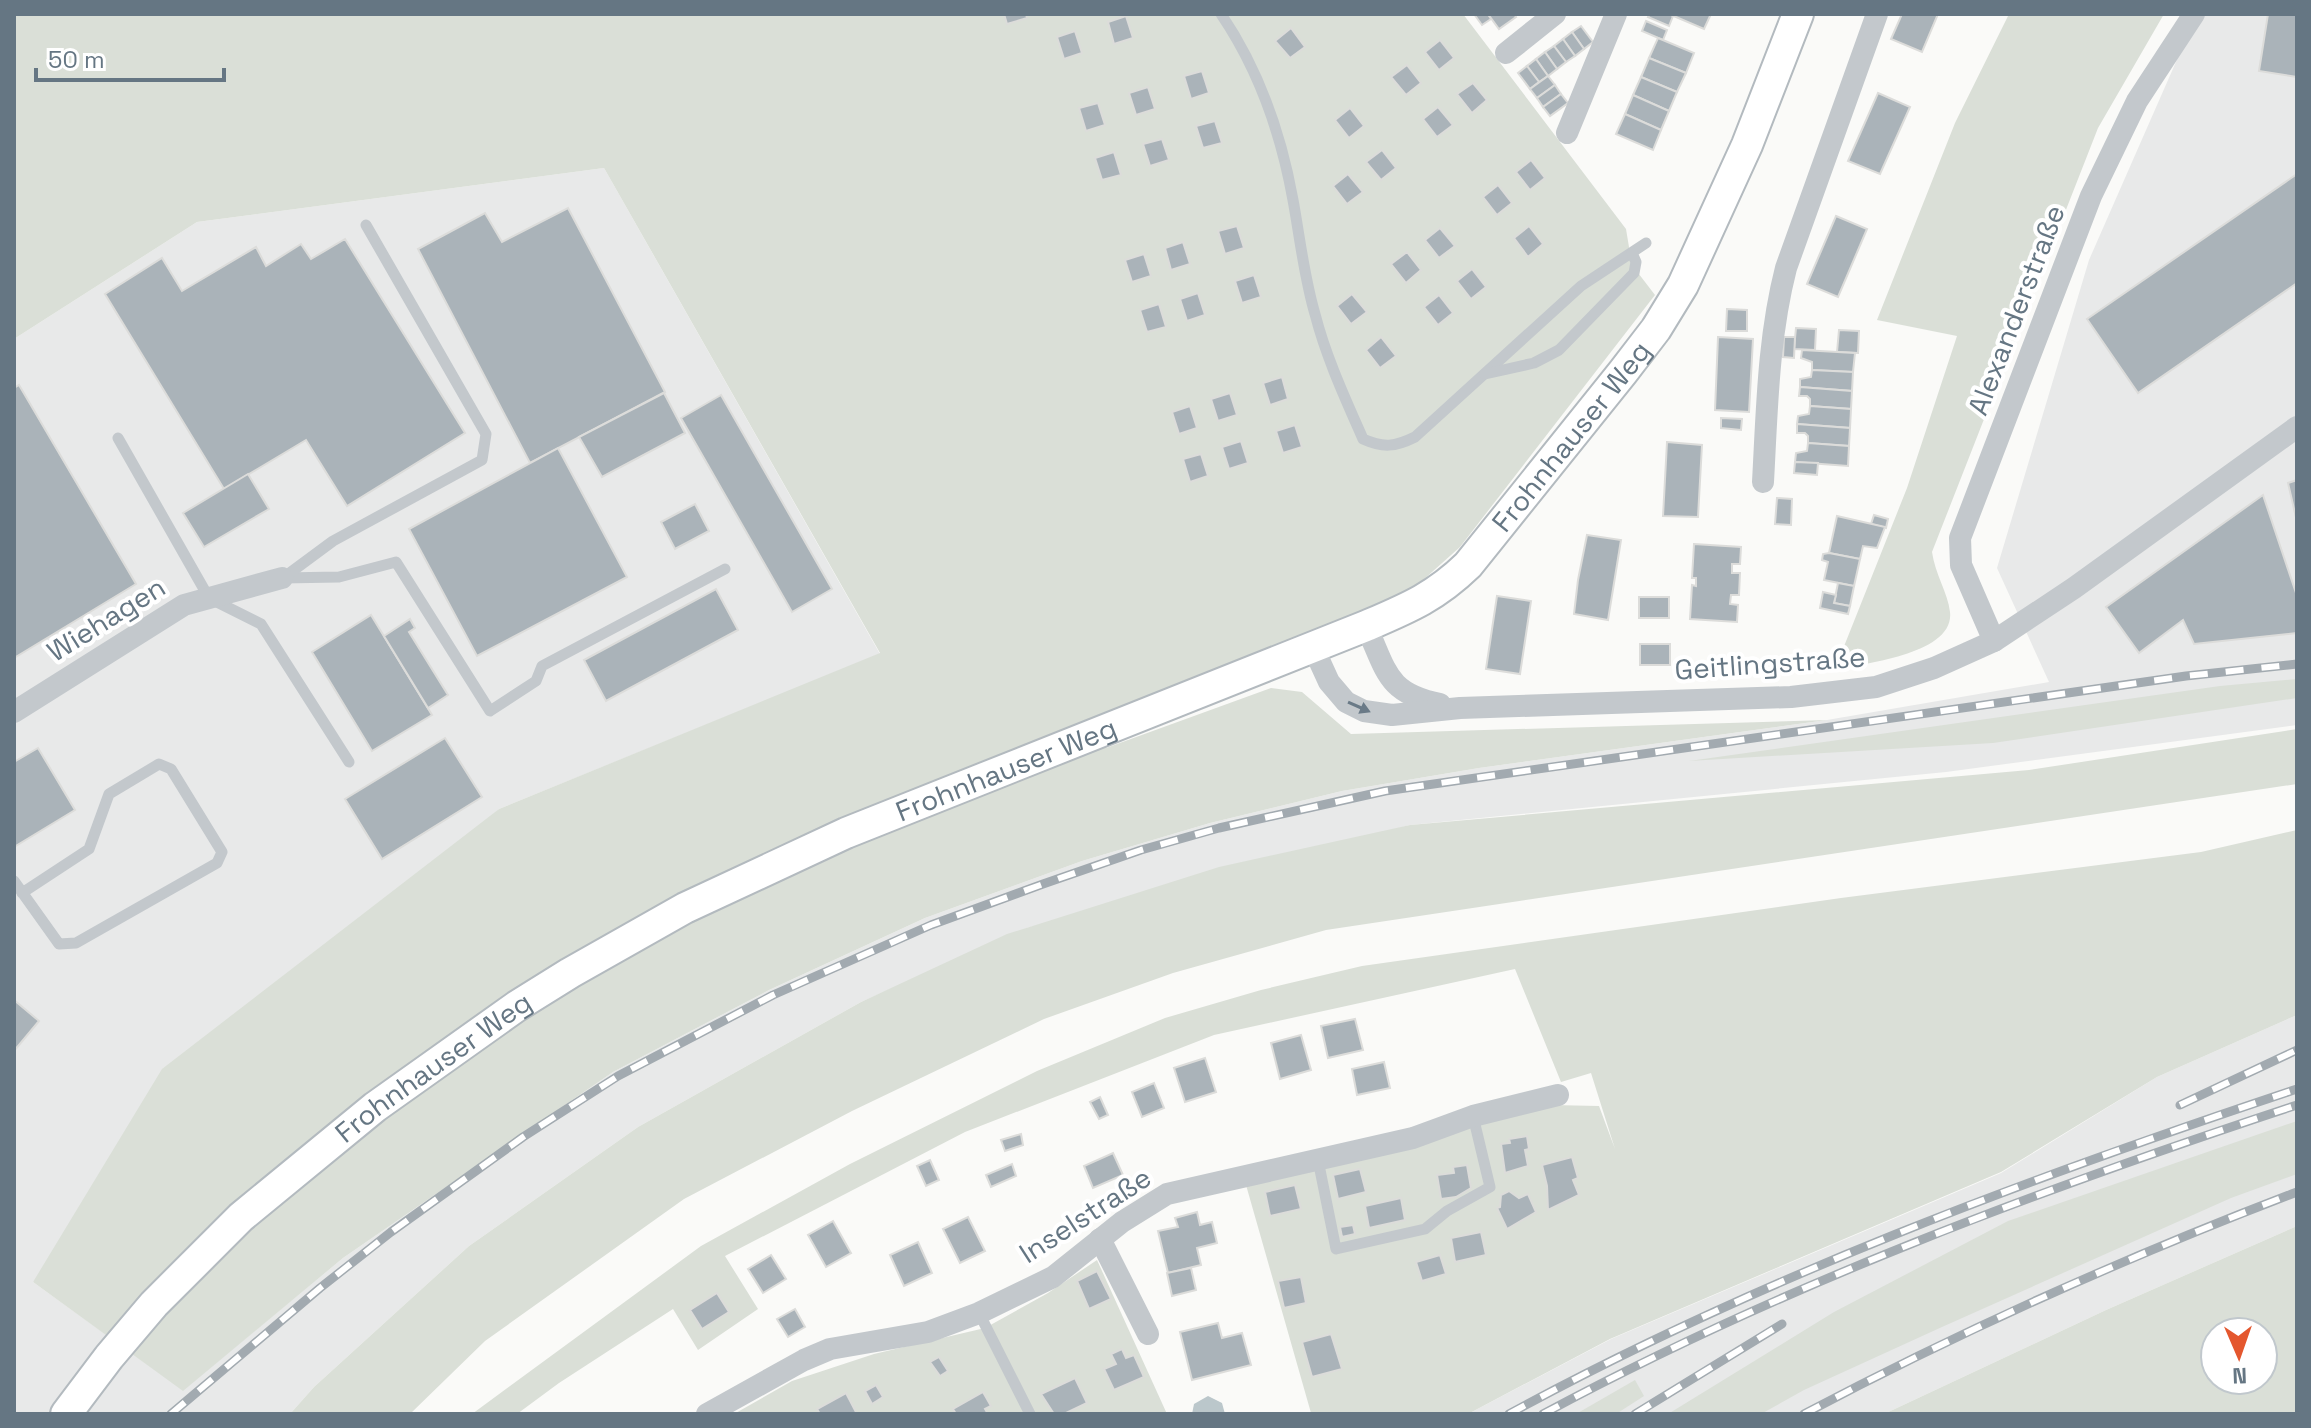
<svg xmlns="http://www.w3.org/2000/svg" width="2311" height="1428" viewBox="0 0 2311 1428" font-family="'Space Grotesk',sans-serif">
  <rect width="100%" height="100%" fill="#fafaf8"/>
  <g fill="#e8e9e9">
    <polygon points="2197,14 2297,14 2297,725 1946,772 1410,825 1027,928 861,1002 638,1127 469,1246 314,1387 290,1414 14,1414 14,339 197,222 604,168 880,654 499,809 33,1282 183,1390 343,1258 613,1072 769,990 925,918 1082,861 1210,823 1342,791 1479,768 1827,720 2049,682 1997,568 2089,260"/>
    <polygon points="2297,1015 2297,1226 2106,1310 1884,1414 1468,1414 1611,1339 2001,1173 2157,1077"/>
  </g>
  <g fill="#dadfd7" fill-rule="evenodd">
    <polygon points="14,14 1463,14 1626,229 1632,265 1655,295 1460,547 1404,597 1155,699 1106,748 1271,688 1302,692 1351,734 1827,720 1479,768 1342,791 1210,823 1082,861 925,918 769,990 613,1072 343,1258 183,1391 33,1282 162,1069 499,809 880,653 604,168 197,222 14,339"/>
    <path d="M2009,14H2164L2098,128L1932,552C1935,574 1948,593 1950,612C1955,654 1863,664 1835,669L1907,488L1957,336L1877,320L1955,123Z"/>
    <polygon points="2297,679 2297,698 1993,743 1689,761 2220,686"/>
    <polygon points="2297,729 2297,784 1326,930 1173,973 1044,1019 852,1111 684,1199 485,1341 410,1414 290,1414 314,1387 469,1246 638,1127 861,1002 1007,934 1219,867 1410,825 2029,770"/>
    <polygon points="2297,830 2297,1015 2157,1077 2001,1172 1610,1339 1468,1414 1311,1413 1246,1185 1552,1105 1599,1106 1615,1149 1591,1073 1561,1082 1515,969 1214,1035 965,1132 725,1256 758,1309 698,1350 673,1309 559,1383 517,1414 472,1414 701,1246 850,1164 1037,1071 1165,1018 1261,990 1362,966 1841,898 2201,852"/>
    <polygon points="2297,1121 2297,1174 2231,1198 1942,1327 1804,1390 1761,1414 1668,1414 1834,1312 2008,1221"/>
    <path d="M2297,1226V1414H1884L2106,1310ZM2215,1332H2263V1380H2215Z"/>
    <polygon points="1097,1260 1167,1414 734,1414 792,1381 874,1354 985,1328 1048,1293"/>
    <polygon points="1635,1380 1644,1396 1616,1414 1576,1414"/>
  </g>
  <polygon fill="#bbc7cb" points="1208,1396 1222,1403 1225,1414 1192,1414 1194,1404"/>
  <g fill="#aab3b9" stroke="#dcdcda" stroke-width="2">
    <polygon points="1004,14 1026,14 1027,18 1007,24"/>
    <polygon points="1474,14 1488,14 1491,19 1482,25"/>
    <polygon points="1488,14 1514,14 1516,17 1499,29"/>
    <polygon points="1650,14 1669,14 1673,16 1669,26 1648,17"/>
    <polygon points="1669,14 1711,14 1704,29"/>
    <polygon points="1902,14 1938,14 1922,52 1891,39"/>
    <polygon points="2268,14 2297,14 2297,77 2259,71"/>
    <polygon points="1126,16 1133,38 1114,44 1108,22"/>
    <polygon points="1646,21 1667,30 1663,40 1642,31"/>
    <polygon points="1581,26 1593,42 1584,49 1572,32"/>
    <polygon points="1291,28 1305,47 1290,58 1275,41"/>
    <polygon points="1075,31 1082,53 1064,59 1057,37"/>
    <polygon points="1572,32 1584,49 1575,56 1563,39"/>
    <polygon points="1658,38 1694,53 1686,73 1649,58"/>
    <polygon points="1563,39 1575,56 1566,62 1554,46"/>
    <polygon points="1440,40 1454,58 1439,70 1425,52"/>
    <polygon points="1554,46 1566,62 1557,69 1545,52"/>
    <polygon points="1545,52 1557,69 1548,76 1536,59"/>
    <polygon points="1649,58 1686,73 1677,92 1641,77"/>
    <polygon points="1536,59 1548,76 1539,82 1527,66"/>
    <polygon points="1407,65 1421,83 1406,95 1391,77"/>
    <polygon points="1527,66 1539,82 1530,89 1518,73"/>
    <polygon points="1202,71 1209,93 1191,99 1184,76"/>
    <polygon points="1548,76 1555,85 1537,98 1530,89"/>
    <polygon points="1641,77 1677,92 1669,111 1633,95"/>
    <polygon points="1473,83 1487,100 1472,113 1457,94"/>
    <polygon points="1555,85 1561,94 1543,107 1537,98"/>
    <polygon points="1148,87 1155,109 1136,115 1129,93"/>
    <polygon points="1878,93 1910,107 1880,174 1848,161"/>
    <polygon points="1561,94 1568,103 1550,116 1543,107"/>
    <polygon points="1633,95 1669,111 1661,130 1625,114"/>
    <polygon points="1098,103 1105,125 1086,131 1079,108"/>
    <polygon points="1438,107 1453,125 1437,137 1423,119"/>
    <polygon points="1350,108 1364,126 1349,138 1335,120"/>
    <polygon points="1625,114 1661,130 1653,150 1616,134"/>
    <polygon points="1215,121 1222,143 1203,148 1196,126"/>
    <polygon points="1162,139 1169,160 1150,166 1143,144"/>
    <polygon points="1382,150 1396,168 1381,180 1366,162"/>
    <polygon points="1114,152 1121,175 1102,180 1095,158"/>
    <polygon points="1531,160 1545,178 1530,190 1516,172"/>
    <polygon points="1348,174 1363,192 1347,204 1333,186"/>
    <polygon points="2297,174 2297,283 2138,393 2087,319"/>
    <polygon points="1498,185 1512,203 1497,215 1483,197"/>
    <polygon points="568,208 665,392 530,463 418,249 485,213 502,242"/>
    <polygon points="1836,216 1867,229 1838,297 1807,284"/>
    <polygon points="1237,226 1244,248 1225,254 1218,231"/>
    <polygon points="1529,226 1543,244 1528,257 1514,238"/>
    <polygon points="1440,228 1455,246 1439,258 1425,240"/>
    <polygon points="345,239 465,433 347,506 306,440 224,489 105,294 162,258 182,291 256,247 266,266 301,244 311,259"/>
    <polygon points="1183,242 1190,264 1171,270 1165,248"/>
    <polygon points="1407,252 1421,270 1406,283 1391,264"/>
    <polygon points="1144,254 1151,276 1132,282 1125,260"/>
    <polygon points="1472,269 1486,287 1471,299 1457,281"/>
    <polygon points="1254,275 1261,297 1242,303 1235,281"/>
    <polygon points="1198,293 1205,315 1187,321 1180,299"/>
    <polygon points="1352,294 1367,312 1351,324 1337,306"/>
    <polygon points="1439,295 1453,313 1438,325 1424,307"/>
    <polygon points="1159,304 1166,327 1147,332 1140,310"/>
    <polygon points="1727,309 1747,310 1747,331 1726,331"/>
    <polygon points="1796,328 1816,329 1815,350 1794,349"/>
    <polygon points="1839,330 1859,331 1858,353 1837,352"/>
    <polygon points="1381,337 1396,356 1380,368 1366,350"/>
    <polygon points="1718,337 1753,339 1749,412 1715,410"/>
    <polygon points="1784,337 1795,337 1794,358 1783,357"/>
    <polygon points="1802,350 1855,353 1853,372 1812,370 1812,362 1801,358"/>
    <polygon points="1812,370 1853,372 1852,391 1800,387 1800,379 1811,377"/>
    <polygon points="1282,377 1288,399 1270,405 1263,383"/>
    <polygon points="19,385 136,584 14,658 14,388"/>
    <polygon points="1800,387 1852,391 1851,409 1810,406 1810,399 1807,396 1799,396"/>
    <polygon points="664,393 685,433 602,477 579,437"/>
    <polygon points="1230,393 1237,415 1218,421 1211,399"/>
    <polygon points="721,395 832,589 792,612 681,418"/>
    <polygon points="1190,406 1197,428 1179,434 1172,412"/>
    <polygon points="1810,406 1851,409 1850,428 1797,424 1798,416 1809,414"/>
    <polygon points="1721,418 1742,419 1741,430 1721,428"/>
    <polygon points="1797,424 1850,428 1849,446 1808,443 1808,436 1805,433 1797,433"/>
    <polygon points="1295,425 1302,447 1283,453 1276,431"/>
    <polygon points="1241,441 1248,463 1229,469 1222,447"/>
    <polygon points="1667,442 1702,445 1698,517 1663,516"/>
    <polygon points="1808,443 1849,446 1848,466 1795,462 1796,453 1807,451"/>
    <polygon points="558,448 627,577 477,656 409,529"/>
    <polygon points="1201,454 1208,476 1190,482 1183,459"/>
    <polygon points="1795,462 1818,463 1817,475 1794,473"/>
    <polygon points="248,474 269,509 204,547 183,513"/>
    <polygon points="2297,480 2297,522 2288,483"/>
    <polygon points="2263,495 2297,596 2297,633 2194,644 2183,620 2139,653 2106,607"/>
    <polygon points="1777,498 1792,499 1791,525 1775,524"/>
    <polygon points="695,504 709,531 675,549 661,522"/>
    <polygon points="1874,515 1888,519 1886,528 1871,524"/>
    <polygon points="1837,516 1885,527 1877,548 1863,546 1860,559 1829,553"/>
    <polygon points="1587,535 1621,540 1608,620 1574,614 1578,580"/>
    <polygon points="1694,544 1741,547 1740,564 1732,564 1732,573 1740,573 1739,595 1731,595 1730,604 1738,605 1737,622 1690,619 1692,585 1696,586 1696,578 1692,578"/>
    <polygon points="1829,553 1860,559 1854,586 1824,580 1828,562 1822,560 1823,554"/>
    <polygon points="1838,583 1854,586 1850,606 1834,603"/>
    <polygon points="716,589 738,630 606,701 584,660"/>
    <polygon points="1823,592 1836,595 1834,603 1850,606 1848,614 1820,608"/>
    <polygon points="1497,596 1531,601 1520,674 1486,669"/>
    <rect x="1639" y="597" width="30" height="21"/>
    <polygon points="371,615 432,715 372,751 312,652"/>
    <polygon points="410,619 415,628 409,632 448,695 428,708 384,636"/>
    <rect x="1640" y="644" width="30" height="21"/>
    <polygon points="445,738 482,797 382,859 345,799"/>
    <polygon points="38,748 75,810 14,847 14,762"/>
    <polygon points="14,1000 39,1021 14,1051"/>
    <polygon points="1355,1019 1363,1050 1328,1058 1321,1026"/>
    <polygon points="1301,1035 1311,1070 1280,1079 1271,1043"/>
    <polygon points="1205,1058 1216,1092 1185,1102 1174,1068"/>
    <polygon points="1384,1062 1390,1088 1357,1095 1352,1069"/>
    <polygon points="1154,1083 1164,1108 1142,1117 1132,1092"/>
    <polygon points="1100,1097 1108,1115 1099,1119 1090,1102"/>
    <polygon points="1021,1134 1023,1145 1005,1151 1001,1140"/>
    <polygon points="1527,1136 1529,1149 1525,1150 1528,1166 1505,1173 1501,1144 1510,1143 1509,1139"/>
    <polygon points="1113,1153 1123,1175 1093,1188 1084,1166"/>
    <polygon points="1572,1157 1578,1178 1573,1180 1579,1195 1548,1210 1547,1186 1542,1165"/>
    <polygon points="930,1160 939,1180 926,1186 917,1166"/>
    <polygon points="1012,1164 1016,1176 991,1187 986,1175"/>
    <polygon points="1467,1165 1471,1188 1456,1197 1441,1199 1437,1175 1454,1173 1453,1167"/>
    <polygon points="1360,1169 1366,1192 1338,1199 1333,1175"/>
    <polygon points="1295,1185 1301,1209 1270,1216 1265,1192"/>
    <polygon points="1509,1191 1519,1198 1528,1194 1536,1212 1507,1229 1497,1208 1500,1207 1501,1195"/>
    <polygon points="1401,1198 1405,1220 1369,1228 1365,1206"/>
    <polygon points="1197,1212 1200,1225 1212,1222 1217,1243 1197,1248 1201,1265 1168,1273 1158,1231 1178,1227 1175,1218"/>
    <polygon points="968,1217 985,1251 960,1263 943,1229"/>
    <polygon points="833,1221 851,1253 826,1267 808,1235"/>
    <polygon points="1353,1225 1355,1234 1342,1237 1340,1227"/>
    <polygon points="1481,1232 1486,1255 1455,1262 1451,1238"/>
    <polygon points="918,1242 932,1273 904,1286 890,1255"/>
    <polygon points="771,1255 786,1279 763,1293 748,1269"/>
    <polygon points="1440,1255 1446,1274 1422,1281 1416,1262"/>
    <polygon points="1191,1268 1196,1290 1172,1296 1167,1273"/>
    <polygon points="1097,1271 1111,1299 1089,1309 1077,1281"/>
    <polygon points="1301,1277 1306,1303 1284,1308 1278,1281"/>
    <polygon points="717,1293 729,1312 702,1329 690,1310"/>
    <polygon points="795,1309 805,1327 788,1337 777,1319"/>
    <polygon points="1218,1323 1222,1338 1242,1333 1251,1365 1192,1380 1180,1332"/>
    <polygon points="1331,1334 1342,1369 1312,1377 1302,1342"/>
    <polygon points="1122,1349 1126,1358 1134,1355 1144,1377 1114,1390 1104,1369 1116,1364 1111,1354"/>
    <polygon points="939,1357 948,1371 940,1376 930,1362"/>
    <polygon points="1075,1378 1087,1403 1064,1414 1054,1414 1041,1394"/>
    <polygon points="876,1385 883,1397 872,1404 865,1391"/>
    <polygon points="983,1392 991,1406 985,1409 988,1414 956,1414 953,1409"/>
    <polygon points="846,1393 857,1414 820,1414 817,1409"/>
  </g>
  <g fill="none" stroke-linecap="round" stroke-linejoin="round">
    <g stroke="#b3babf" stroke-width="34">
      <g id="secondary">
        <path id="s1" d="M66,1414L109,1357L154,1304L241,1217L375,1107L517,1006L570,973L685,908L846,833L1366,626C1408,608 1435,597 1468,565L1623,372L1656,329L1683,285L1747,145L1798,14"/>
      </g>
    </g>
    <g stroke="#c3c8cc" stroke-width="11">
      <path d="M1221,14C1259,70 1281,133 1293,200C1300,238 1304,277 1315,314C1326,357 1345,398 1363,439C1383,448 1395,447 1415,437L1581,286L1646,243"/>
      <polyline points="1485,374 1534,363 1559,350 1634,273 1636,262 1632,253"/>
      <polyline points="118,438 209,598 261,624 349,762"/>
      <polyline points="282,578 339,577 396,562 490,711 536,681 542,666 725,569"/>
      <polyline points="283,578 333,541 482,460 486,434 366,225"/>
      <polyline points="14,881 59,944 76,943 217,863 222,852 171,769 159,764 109,794 89,849 22,893"/>
      <polyline points="1318,1160 1336,1249 1425,1229 1447,1211 1490,1187 1473,1116"/>
      <polyline points="979,1313 1030,1414"/>
    </g>
    <g stroke="#c3c8cc" stroke-width="22">
      <polyline points="1506,53 1555,14"/>
      <polyline points="1567,133 1616,14"/>
      <path d="M1763,482C1767,410 1768,338 1786,268L1877,14"/>
      <path d="M1366,626C1387,671 1386,693 1440,704"/>
      <polyline points="1994,641 1961,565 1960,538 2091,196 2137,101 2194,14"/>
      <polyline points="1313,647 1329,682 1346,702 1364,711 1392,715 1460,708 1791,697 1876,687 1934,668 1994,641 2074,588 2297,427"/>
      <polyline points="14,712 184,605 282,578"/>
      <polyline points="1100,1239 1148,1334"/>
      <polyline points="707,1414 804,1360 830,1349 928,1332 979,1313 1053,1277 1122,1222 1167,1194 1413,1138 1473,1116 1558,1095"/>
    </g>
    <use href="#secondary" stroke="#fff" stroke-width="30"/>
    <g stroke="#a2aab0" stroke-width="9">
      <g id="rail">
        <polyline points="2180,1105 2297,1050"/>
        <polyline points="171,1414 320,1288 391,1232 523,1137 618,1076 773,995 931,925 1043,884 1141,850 1219,828 1385,791 2186,676 2297,664"/>
        <path d="M1509,1414C1759,1278 2027,1179 2297,1089"/>
        <path d="M1543,1414C1783,1285 2039,1190 2297,1105"/>
        <polyline points="1635,1414 1782,1324"/>
        <path d="M1804,1414C1963,1330 2129,1256 2297,1192"/>
      </g>
    </g>
    <use href="#rail" stroke="#fff" stroke-width="6" stroke-dasharray="18" stroke-linecap="butt"/>
  </g>
  <defs><path id="oneway-solid" d="M-6-.8H1V-3.2L6.5 0L1 3.2V.8H-6Z" transform="scale(2)"/></defs>
  <use fill="#6a7a87" href="#oneway-solid" transform="translate(1359 707) rotate(24)"/>
  <g text-anchor="middle" dominant-baseline="central" stroke-width="8" stroke-linejoin="round" paint-order="stroke">
    <g font-size="28" fill="#657683" stroke="#fff">
      <text transform="translate(2016 310) rotate(-69)">Alexanderstraße</text>
      <text stroke="none"><textPath href="#s1" startOffset="1828">Frohnhauser Weg</textPath></text>
      <text transform="translate(106 619) rotate(-32)">Wiehagen</text>
      <text transform="translate(1770 663) rotate(-4)">Geitlingstraße</text>
      <text stroke="none"><textPath href="#s1" startOffset="1156">Frohnhauser Weg</textPath></text>
      <text stroke="none"><textPath href="#s1" startOffset="508">Frohnhauser Weg</textPath></text>
      <text transform="translate(1085 1215) rotate(-33)">Inselstraße</text>
    </g>
  </g>
  <rect width="2311" height="1428" fill="none" stroke="#657683" stroke-width="32"/>
  <g transform="translate(2239 1356) rotate(178)"><circle r="38" fill="#ffffff" stroke="#c1c8cd" stroke-width="2"/>
  <path d="M0-6L14 30L0 20L-14 30Z" fill="#e4572e"/>
  <text y="-12" font-size="22" font-weight="bold" text-anchor="middle" fill="#657683">N</text>
  </g>
  <path d="M36 68v12h188v-12" fill="none" stroke="#657683" stroke-width="4"/>
  <text x="48" y="68" font-size="24" fill="#657683" stroke="#ffffff" stroke-width="6" paint-order="stroke">50 m</text>
</svg>
